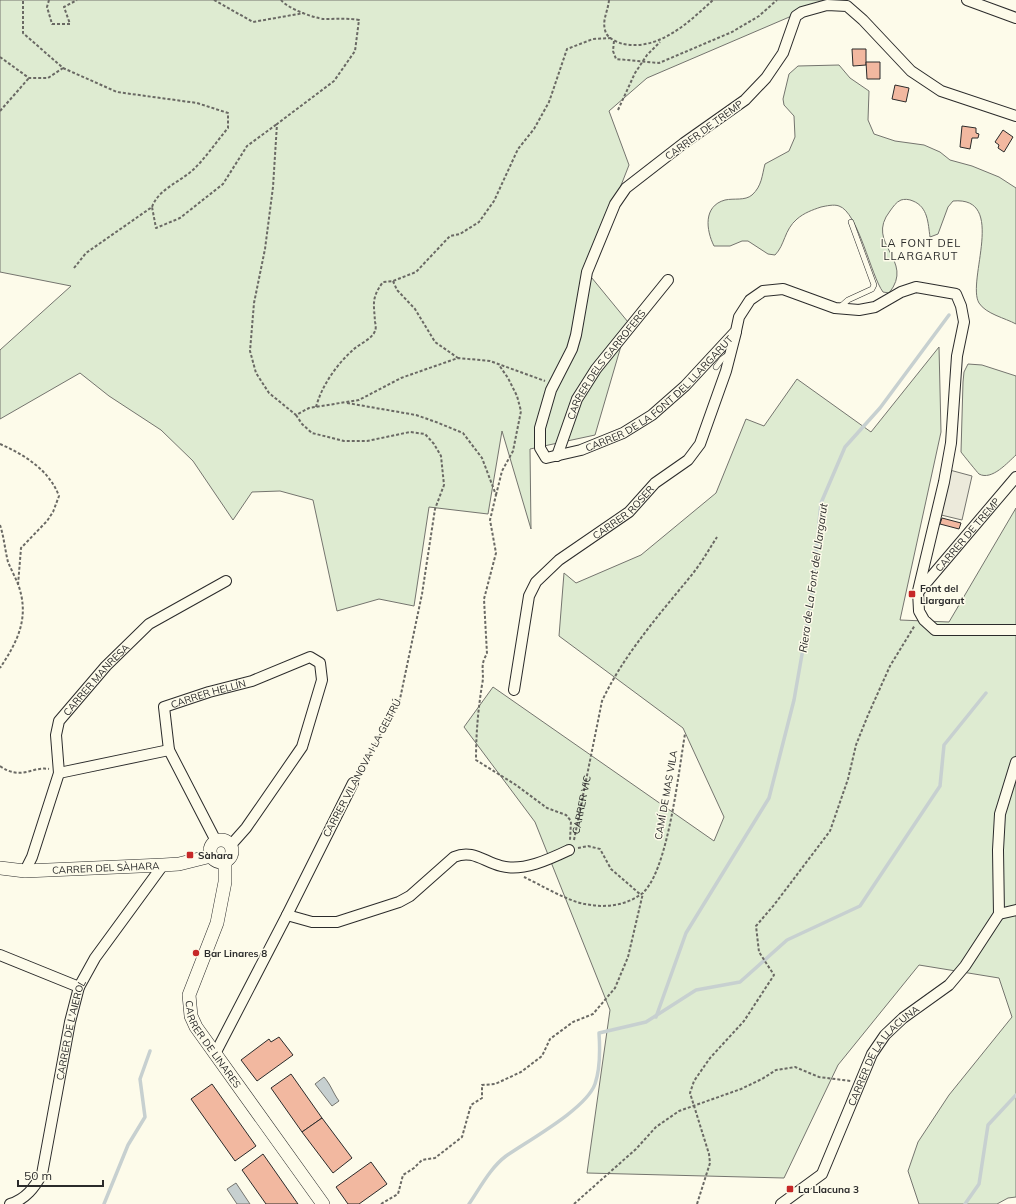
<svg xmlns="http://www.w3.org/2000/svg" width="1016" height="1204" viewBox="0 0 1016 1204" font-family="Mulish,sans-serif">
  <rect width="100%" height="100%" fill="#fdfbea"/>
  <g fill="#deebd1" stroke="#74746e">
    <polygon points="0,0 829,0 647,78 609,111 629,165 587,272 628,322 595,435 530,449 531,529 502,431 488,514 429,507 414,606 379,599 337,611 313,500 280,491 252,492 233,520 193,461 161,430 109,396 80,373 0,419 0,350 71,286 0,272"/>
    <path d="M839,65L850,78L869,91L868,120L874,134L895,141L924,145L940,152L950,160L972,166L999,177L1016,188V324C1005,318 986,314 979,303C966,281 1008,196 953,201L948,207L938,234L930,237C928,223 928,207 913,201C909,199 904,199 901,200C896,202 893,207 890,211C864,244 916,260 889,293L883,292C871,276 858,212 839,206C834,204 826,206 821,207C812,210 804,213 797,219C784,230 785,245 775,255L768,254L748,241H742L730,246H714C706,230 703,206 725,200C734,198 745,201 752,195C762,186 762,175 765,164L789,151L795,137L794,116L784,105L783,99L789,74L798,66Z"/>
    <polygon points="939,347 941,432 900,620 949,622 1016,508 1016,1197 1008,1198 997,1204 919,1204 908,1171 918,1142 949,1095 1012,1017 999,978 919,965 838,1065 784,1178 587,1173 610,1010 535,822 464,727 493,687 714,841 724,817 683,728 559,636 564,573 576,583 641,555 716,493 746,419 764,426 797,379 871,432"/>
    <path d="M968,364L982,365L1016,376V455C1008,462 992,481 979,474C977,472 964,456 961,452L963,382L964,372Z"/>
  </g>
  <polygon fill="#eceadb" stroke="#74746e" points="946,469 972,476 962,520 937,514"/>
  <g fill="#c7d0d0" stroke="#74746e">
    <path d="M324,1077C331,1085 333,1093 339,1101L332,1106L315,1084Z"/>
    <polygon points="236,1183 250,1204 237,1204 227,1189"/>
  </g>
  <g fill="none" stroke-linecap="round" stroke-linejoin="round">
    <g stroke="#c7d0d0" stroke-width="3.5">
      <polyline points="656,1017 686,933 769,798 794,700 811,603 821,503 845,447 880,408 949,315"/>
      <polyline points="104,1204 128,1145 145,1117 140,1079 150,1051"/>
      <path d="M469,1204C480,1188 490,1168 506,1156C529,1140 586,1109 595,1084C600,1070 600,1048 599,1033L646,1022L696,990L740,982L787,940L860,906L940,786L944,745L986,693"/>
      <polyline points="965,1204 979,1184 988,1125 1016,1095"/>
    </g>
  </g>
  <g fill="#f2b8a0" stroke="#2b2b2b">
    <polygon points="852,49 866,49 866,65 853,66"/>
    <polygon points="866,62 880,62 880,79 867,79"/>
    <polygon points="895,85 909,88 906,102 892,99"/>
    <polygon points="962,126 976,128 976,133 979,134 978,138 972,138 970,149 960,147"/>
    <polygon points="1003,130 1013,137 1004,152 998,148 999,145 995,142"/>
    <polygon points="942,518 961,523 959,529 940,524"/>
    <polygon points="279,1037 293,1055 257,1081 241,1060 269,1039 271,1042"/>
    <polygon points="291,1074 322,1118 302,1132 271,1088"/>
    <polygon points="212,1084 256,1146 235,1161 191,1099"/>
    <polygon points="322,1118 352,1158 333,1173 302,1132"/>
    <polygon points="263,1154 298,1204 266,1204 242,1170"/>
    <polygon points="371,1162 387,1184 359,1204 348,1204 336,1187"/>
  </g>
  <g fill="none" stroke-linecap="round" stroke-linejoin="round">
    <g stroke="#2b2b2b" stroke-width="6">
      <g id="service">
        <polyline points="840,307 848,300 872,289 874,285 851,222"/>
        <polyline points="716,367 722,359 729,354"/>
      </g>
    </g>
    <g stroke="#2b2b2b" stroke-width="12">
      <g id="minor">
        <polyline points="967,0 1016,18"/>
        <path id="s2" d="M1016,116L941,91L911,71L863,20L847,6L827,5L802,12L796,16L783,53L766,78L745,100L684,143L626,188L615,204L587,272L576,335L572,349L551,390L540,428V448L546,458L581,450L623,433L652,415L685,386L736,331L739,317L750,300L763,291L783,289L835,308L859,310L875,307L901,292L916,287L956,294L961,306L964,322L957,356L951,443L944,482L918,591L919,611L924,620L935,630H1016"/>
        <path id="s3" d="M557,456L577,399L596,369L668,280"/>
        <path id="s4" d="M920,590L1016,477"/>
        <path id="s5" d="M514,690L529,596L536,582L559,560L629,512L655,483L688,460L700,444L726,371L736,332"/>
        <polyline points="59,773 169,750"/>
        <path id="s6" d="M216,841L169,750L164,707L209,692L252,681L310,657L320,663L322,680L302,747L246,828L230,846"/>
        <path id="s7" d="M25,871L32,857L59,773L56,735L59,721L106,666L149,624L226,581"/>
        <polyline points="999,914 998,850 1000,814 1016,762"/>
        <polyline points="999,914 1016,910"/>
        <path d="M287,915L312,922H337L399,902L410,896L454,857C473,849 484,862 501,866C523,872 550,859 569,850"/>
        <polyline points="0,955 79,987"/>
        <polyline points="216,1052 287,915 353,783"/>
        <path id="s8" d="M10,1204C26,1199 34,1188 42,1174L70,1022L79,987L95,958L163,865"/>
        <path id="s9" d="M781,1204L822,1174L872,1054L885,1035L903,1018L949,985L965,966L999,914"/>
      </g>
    </g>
    <g stroke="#2b2b2b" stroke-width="14">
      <g id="tertiary">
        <circle cx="221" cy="851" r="11"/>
        <path id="s10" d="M225,861V882L217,923L189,995L191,1016L196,1027L323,1204"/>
        <path id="s11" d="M0,868L25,871L163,865L179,864L211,856"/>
      </g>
    </g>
    <g stroke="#6a6964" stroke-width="2" stroke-dasharray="3 2" stroke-linecap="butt">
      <polyline points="49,0 47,7 52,24 70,24 64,7 77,0"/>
      <polyline points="214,0 253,22 304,13"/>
      <path d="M281,0C287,8 313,18 324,19C336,19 347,18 359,20L355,51L334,81L277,124L273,187L265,249L254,303L250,351L256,373L269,393L296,415L309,408L359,400L401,378L458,358L490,361L545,381"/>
      <path d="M609,0C608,12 601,21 606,33C609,39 617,42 623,44C659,51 688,23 713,0"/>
      <polyline points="614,41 613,51 616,59 659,63 732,32 759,16 777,0"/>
      <polyline points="0,57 29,78 48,78 63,68 23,33 23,0"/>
      <path d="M63,68L117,92L197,103L228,113V128C217,141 207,156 195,168C181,182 159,188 152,207"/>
      <polyline points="618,110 635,73 647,55 660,42"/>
      <polyline points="0,111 29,78"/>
      <polyline points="74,268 86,253 152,207 156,228 180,218 223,184 247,146 277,124"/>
      <polyline points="393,281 397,290 415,309 435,342 458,358"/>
      <path d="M347,403L416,415L436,422L463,433L482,458L496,495L490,520L496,553L484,599L487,654C479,666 485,672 482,685C478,710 476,734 476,760L516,785L547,808L566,815L571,821L570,840"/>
      <path d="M316,407C322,385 337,364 354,349C361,343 372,339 375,331C376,329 376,325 375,322C374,304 371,298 383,282L393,281L416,272L450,236L460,234L479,222L494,201L518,149L534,129L549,102L567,49L593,39L611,38"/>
      <polyline points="296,415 302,424 312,433 344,441 367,441 410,432 425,434 434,444 441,456 444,485 435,509 422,594 400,699 358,775"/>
      <path d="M0,444C25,455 49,470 59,496L53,512L47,521L21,548L18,585"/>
      <polyline points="496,495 502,471 513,451 521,411 517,396 508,378 499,365"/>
      <path d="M0,525C4,537 5,550 8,562C11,569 15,577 18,584C30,617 18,641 0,668"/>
      <path d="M0,766C21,781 32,766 49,769"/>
      <path id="s1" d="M574,840L602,701C623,656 658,616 690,577C700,565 708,551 717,537"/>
      <polyline points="578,848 588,846 600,849 611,869 641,895"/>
      <path d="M524,877C541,885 567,901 585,904C604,908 624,906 640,895C668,877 679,767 685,734"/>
      <polyline points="381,1204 398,1194 403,1175 414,1168 422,1160 435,1158 462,1137 471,1105 482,1098 482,1085 495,1084 521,1072 542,1056 550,1039 573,1022 593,1014 615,988 628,957 643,893"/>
      <polyline points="574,1204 636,1149 656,1127 679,1111 741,1089 762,1079 776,1070 795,1067 819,1077 851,1081"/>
      <polyline points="697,1204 710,1163 709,1154 690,1093 694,1081 710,1058 744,1021 774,975 759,952 756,926 774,905 830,831 848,779 856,745 868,715 890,666 915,625"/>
    </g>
    <use href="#service" stroke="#fdfbea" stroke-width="5"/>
    <use href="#minor" stroke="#fdfbea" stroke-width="10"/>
    <use href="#tertiary" stroke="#fdfbea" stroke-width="13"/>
  </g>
  <g fill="#c62828" stroke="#fdfbea" stroke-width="1.5">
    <rect x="908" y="590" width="8" height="8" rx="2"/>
    <rect x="186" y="851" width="8" height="8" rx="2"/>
    <circle cx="196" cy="953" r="4"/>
    <rect x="786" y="1185" width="8" height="8" rx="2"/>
  </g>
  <g text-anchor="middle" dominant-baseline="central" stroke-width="3" stroke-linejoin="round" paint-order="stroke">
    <g font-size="10" fill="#2b2b2b" stroke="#fdfbea">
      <text transform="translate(704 130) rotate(-36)">CARRER DE TREMP</text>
      <text stroke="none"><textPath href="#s3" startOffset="105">CARRER DELS GARROFERS</textPath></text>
      <text stroke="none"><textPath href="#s2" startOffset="930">CARRER DE LA FONT DEL LLARGARUT</textPath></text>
      <text stroke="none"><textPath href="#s5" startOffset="223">CARRER ROSER</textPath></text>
      <text stroke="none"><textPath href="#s4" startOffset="73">CARRER DE TREMP</textPath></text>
      <text stroke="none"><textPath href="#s7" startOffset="212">CARRER MANRESA</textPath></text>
      <text stroke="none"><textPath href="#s6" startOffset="192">CARRER HELLÍN</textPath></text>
      <text transform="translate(362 768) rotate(-62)">CARRER VILANOVA I LA GELTRÚ</text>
      <text transform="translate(666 795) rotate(-80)">CAMÍ DE MAS VILA</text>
      <text stroke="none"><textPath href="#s1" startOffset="36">CARRER VIC</textPath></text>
      <text stroke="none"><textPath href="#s11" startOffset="106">CARRER DEL SÀHARA</textPath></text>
      <text stroke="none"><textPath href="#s8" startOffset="192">CARRER DE L'AIEROL</textPath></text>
      <text stroke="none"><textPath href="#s10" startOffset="196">CARRER DE LINARES</textPath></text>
      <text stroke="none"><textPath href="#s9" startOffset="186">CARRER DE LA LLACUNA</textPath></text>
    </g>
    <g font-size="10" font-weight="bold" fill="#2b2b2b" stroke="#fdfbea" text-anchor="start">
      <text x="920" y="588">Font del<tspan x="920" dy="12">Llargarut</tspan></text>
      <text x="198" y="855">Sàhara</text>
      <text x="204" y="953">Bar Linares 8</text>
      <text x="798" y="1189">La Llacuna 3</text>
    </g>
    <g font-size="11" letter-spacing="1" fill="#2b2b2b" stroke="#fdfbea">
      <text x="921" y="243">LA FONT DEL<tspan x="921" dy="13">LLARGARUT</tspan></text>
    </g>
    <g font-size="11" font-style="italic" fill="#2b2b2b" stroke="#fdfbea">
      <text transform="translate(813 578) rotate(-82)">Riera de La Font del Llargarut</text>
    </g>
  </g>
  <path d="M18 1180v6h85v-6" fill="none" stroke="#2b2b2b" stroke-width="2"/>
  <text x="24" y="1180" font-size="12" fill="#2b2b2b" stroke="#fdfbea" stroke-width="3" paint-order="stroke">50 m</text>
</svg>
